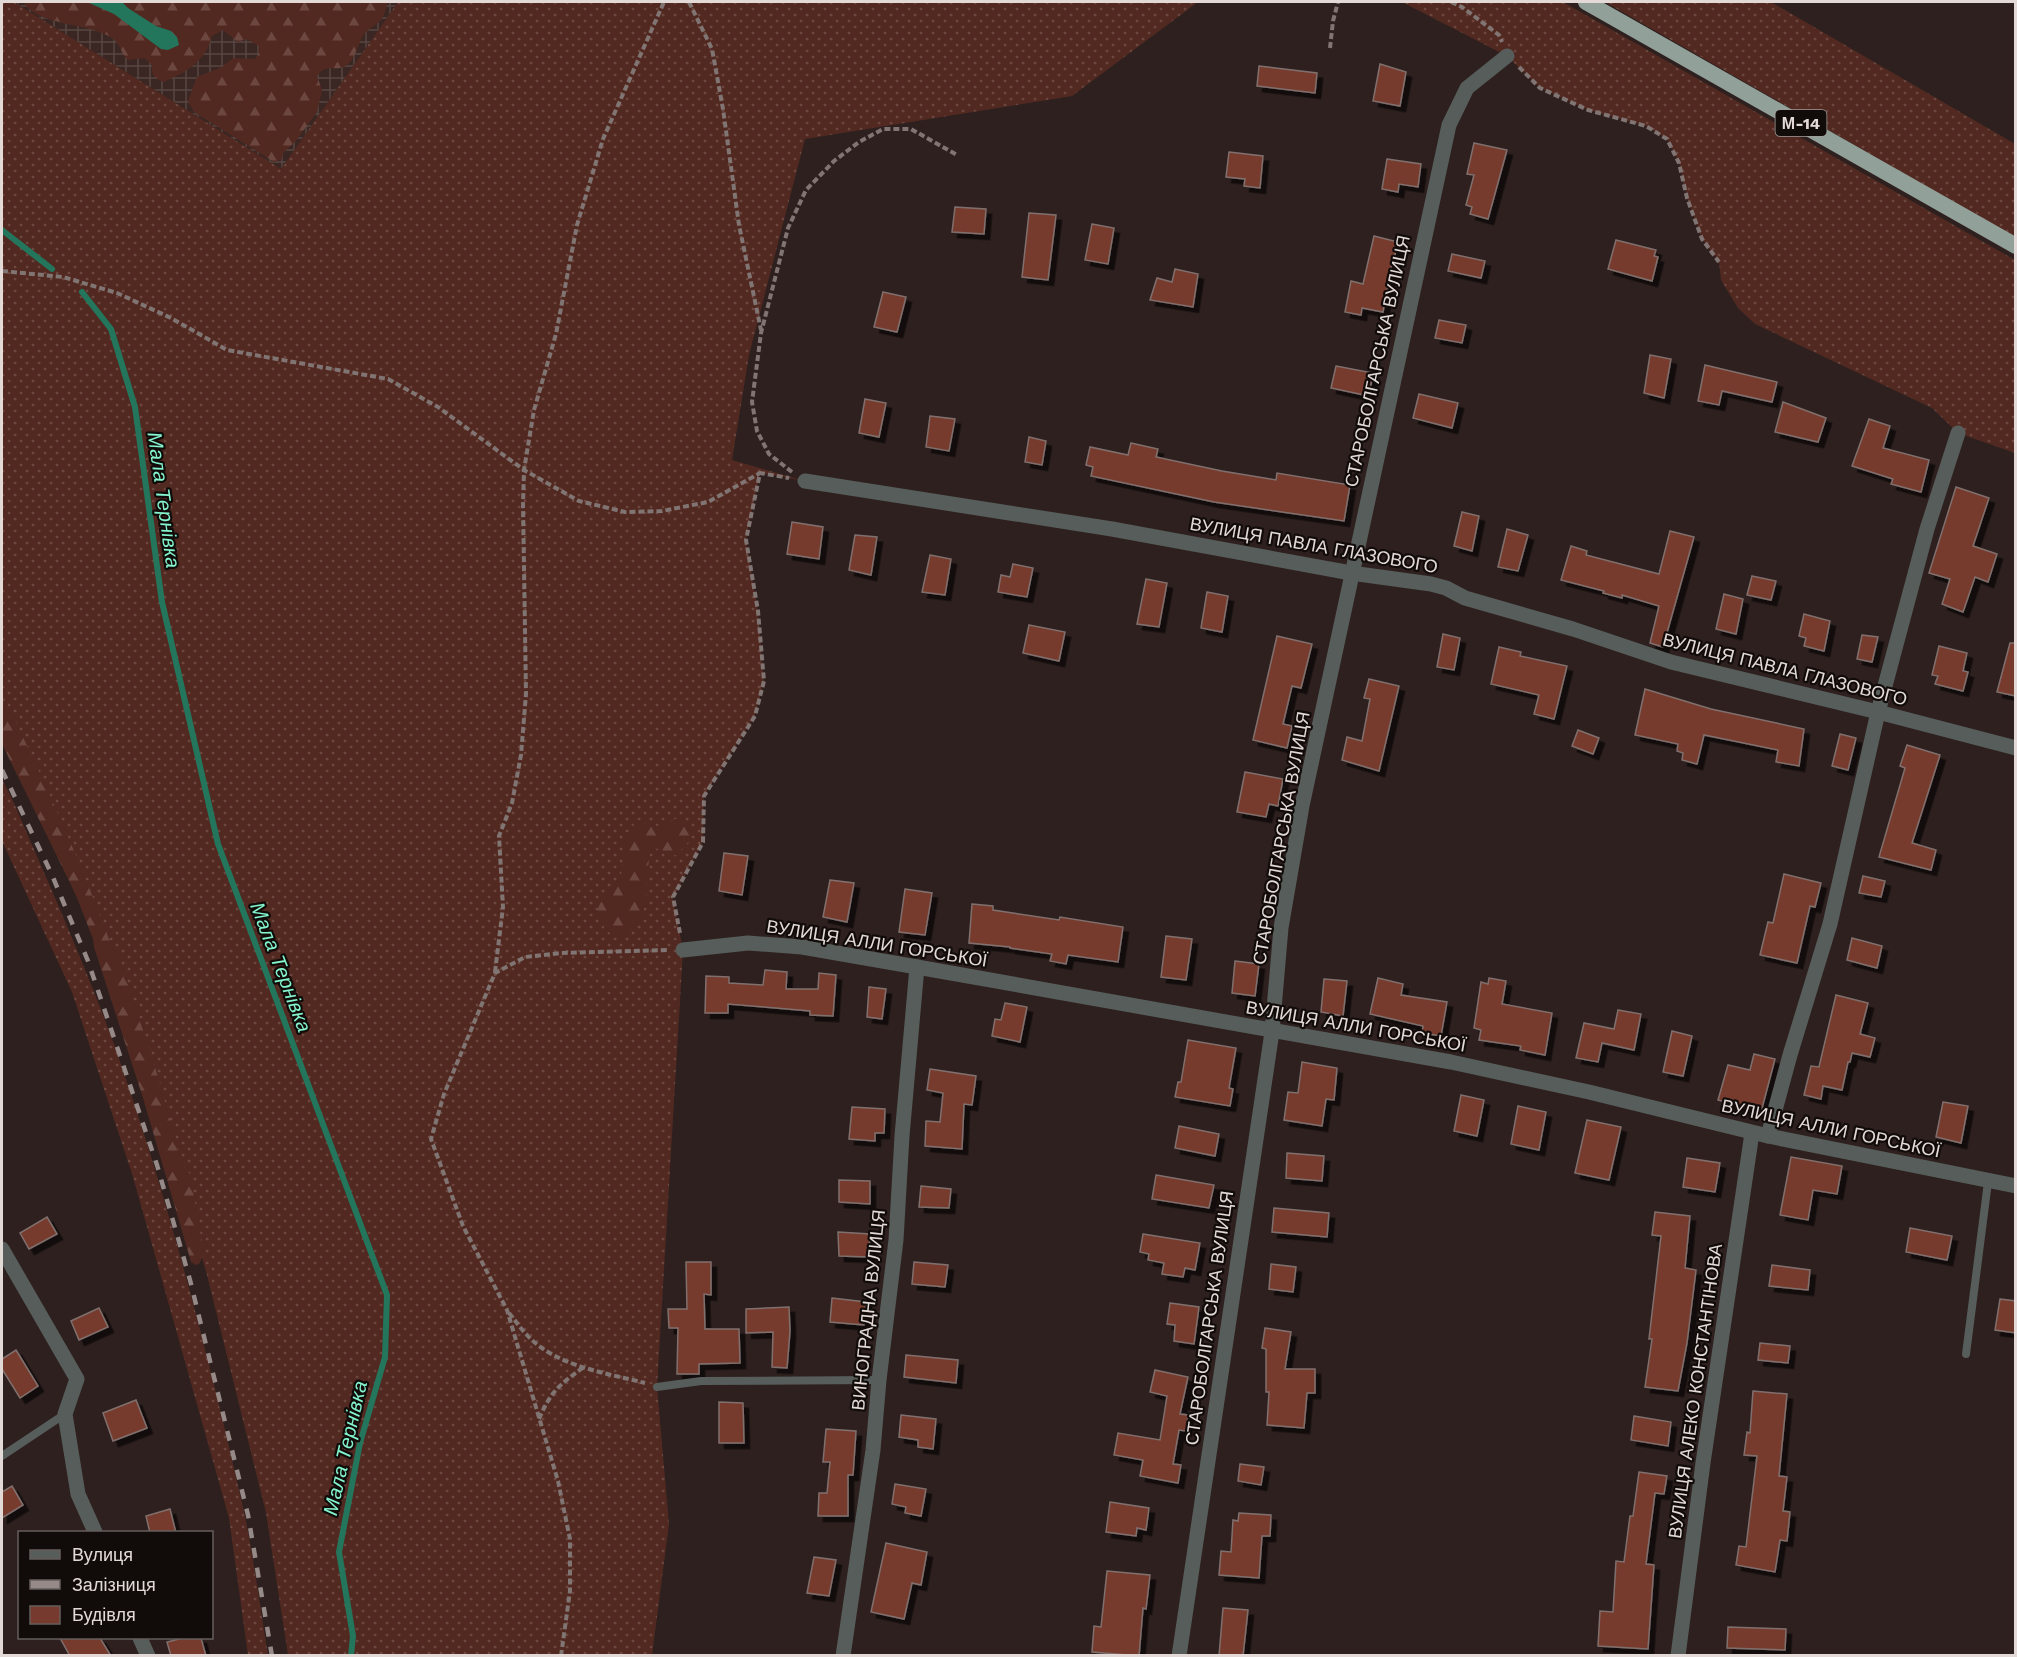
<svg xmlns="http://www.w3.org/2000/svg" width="2017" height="1657" viewBox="0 0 2017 1657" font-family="'Work Sans',sans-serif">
  <defs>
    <pattern id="industrial-grid" width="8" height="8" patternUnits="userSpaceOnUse" patternTransform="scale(1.5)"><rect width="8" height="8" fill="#3a2622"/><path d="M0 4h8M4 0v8" fill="none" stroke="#564541"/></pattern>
    <pattern id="grass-dots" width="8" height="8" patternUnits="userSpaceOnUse" patternTransform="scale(1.5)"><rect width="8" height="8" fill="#522921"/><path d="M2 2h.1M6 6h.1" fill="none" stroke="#6b4740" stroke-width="1.8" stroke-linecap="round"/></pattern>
    <pattern id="forest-firs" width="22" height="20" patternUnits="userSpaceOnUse" patternTransform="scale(1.5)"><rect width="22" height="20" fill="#522921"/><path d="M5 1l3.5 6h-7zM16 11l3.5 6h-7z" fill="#6b4740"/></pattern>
    <filter id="shadow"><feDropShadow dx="5.5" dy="5.5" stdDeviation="0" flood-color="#0009"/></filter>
  </defs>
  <rect width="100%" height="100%" fill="#2d201e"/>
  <polygon fill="url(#industrial-grid)" points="14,2 398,2 281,169"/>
  <g fill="url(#grass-dots)">
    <polygon points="2,2 14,2 281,169 398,2 1198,2 1072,96 805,139 749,355 732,460 805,481 760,473 746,540 758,611 764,681 755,716 704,796 703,842 673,898 683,950 657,1387 669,1524 652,1655 288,1655 266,1513 207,1275 139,1038 2,728"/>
    <polygon points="1402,2 1563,2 2015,260 2015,453 1958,433 1932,408 1755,324 1738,308 1721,280 1719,262 1702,239 1687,198 1679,163 1667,139 1646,126 1588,110 1540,88 1507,56"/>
    <polygon points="1605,2 1771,2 2015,144 2015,237"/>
    <path d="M2,779L13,801C48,882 84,962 114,1044C167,1195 209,1356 244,1512C254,1559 260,1608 268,1655H248L229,1518L133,1177L72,992L2,841Z"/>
  </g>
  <g fill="url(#forest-firs)">
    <path d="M23,2H388C386,7 385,15 381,20C376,26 368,28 363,36C357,45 356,58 347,65C336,73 326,62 317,76L322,90L317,112L295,142L283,153L282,159L274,162L194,112L188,101L197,77L222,67L233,58L255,59L258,55L259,46L247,39L238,42L223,30L212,36C206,61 186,73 163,82C154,78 151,75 152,65L145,58L128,60C120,53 121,44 112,38C89,22 39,27 23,2Z"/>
    <path d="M2,694C43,777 81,862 113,950L119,956L159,1080L182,1164L190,1174L204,1254L199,1264L196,1265L191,1262L189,1255L143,1098L94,947L93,939L76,895L2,744Z"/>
    <path d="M675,819H681L689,830L690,840L677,855L668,856L662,850L654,848L650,850L646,887L647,902L639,920L622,934L612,935C606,930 598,921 598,912C598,896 616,891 620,878C627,858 618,838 637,822L658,826Z"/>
  </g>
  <polygon fill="#23765c" points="87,2 122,2 128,8 156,26 171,31 177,37 179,45 168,50 161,49 114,14"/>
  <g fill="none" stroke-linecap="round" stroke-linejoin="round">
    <g stroke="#23765c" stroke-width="6">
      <polyline points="2,230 52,269"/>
      <polyline points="82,292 111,329 135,407 162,602 218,844 387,1295 385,1357 360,1443 339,1552 353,1636 351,1656"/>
    </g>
  </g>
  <g fill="#773a2e" stroke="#80706d" stroke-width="1.5" filter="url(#shadow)">
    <polygon points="1380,64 1406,72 1400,106 1373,101"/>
    <polygon points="1259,66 1317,73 1315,93 1257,86"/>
    <polygon points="1474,143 1507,150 1488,219 1470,214 1472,207 1466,205 1474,175 1467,174"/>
    <polygon points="1229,152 1263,156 1260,188 1244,186 1245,179 1226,177"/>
    <polygon points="1387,159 1421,164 1418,187 1399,184 1398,192 1382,189"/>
    <polygon points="955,207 986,209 984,234 952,232"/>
    <polygon points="1029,213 1056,215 1048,280 1022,277"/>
    <polygon points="1092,224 1114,228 1108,264 1085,260"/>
    <polygon points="1374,236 1398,242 1394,259 1393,258 1383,312 1362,308 1361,315 1345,312 1351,281 1363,284"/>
    <polygon points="1616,240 1656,250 1654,256 1658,257 1652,281 1608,269"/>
    <polygon points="1452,254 1485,261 1481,278 1448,271"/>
    <polygon points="1175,269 1198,274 1193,307 1150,300 1157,278 1172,282"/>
    <polygon points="883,292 906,297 897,332 874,327"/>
    <polygon points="1439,320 1466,325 1462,343 1435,338"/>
    <polygon points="1650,355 1671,359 1664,398 1644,393"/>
    <polygon points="1705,365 1777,382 1772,402 1722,391 1719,405 1698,401"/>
    <polygon points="1336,366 1373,373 1369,396 1331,388"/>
    <polygon points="1419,394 1458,403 1452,428 1413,418"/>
    <polygon points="865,399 886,403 879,437 859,433"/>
    <polygon points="1783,402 1826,418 1818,442 1775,432"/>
    <polygon points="930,416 955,419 949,451 926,447"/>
    <polygon points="1869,419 1890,426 1883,448 1929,460 1921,492 1891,484 1893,479 1852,466"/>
    <polygon points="1029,437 1046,441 1042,465 1025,462"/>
    <polygon points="1131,443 1158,449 1156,457 1222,471 1276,480 1277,473 1350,485 1344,521 1214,502 1091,476 1093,467 1086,465 1090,447 1128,455"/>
    <polygon points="1956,487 1989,498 1973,546 1997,554 1988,582 1975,577 1963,612 1942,604 1950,579 1929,573"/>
    <polygon points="1462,512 1479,516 1472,551 1454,546"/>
    <polygon points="792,522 823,527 819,559 787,554"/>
    <polygon points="1507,529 1528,535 1518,571 1498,567"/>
    <polygon points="1670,531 1694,537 1663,647 1650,643 1659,606 1622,595 1622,598 1603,593 1604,591 1561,580 1571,546 1587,551 1586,555 1659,574"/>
    <polygon points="855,535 877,537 871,575 849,570"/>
    <polygon points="930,555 951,559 945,595 922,592"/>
    <polygon points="1013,564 1033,568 1027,597 998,592 1001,575 1010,577"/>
    <polygon points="1752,576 1776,581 1771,600 1747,595"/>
    <polygon points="1146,579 1167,583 1159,627 1137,624"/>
    <polygon points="1207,592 1228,596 1222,632 1201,628"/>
    <polygon points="1724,594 1743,599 1736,634 1716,629"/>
    <polygon points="1804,614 1830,621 1824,651 1804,646 1806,638 1799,636"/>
    <polygon points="1029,625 1065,632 1059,661 1023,653"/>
    <polygon points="1443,634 1460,638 1454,670 1437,667"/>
    <polygon points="1862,635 1878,637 1872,662 1857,659"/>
    <polygon points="1277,636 1312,644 1301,688 1292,686 1283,724 1292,726 1287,748 1253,740"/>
    <polygon points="2010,643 2016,643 2016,696 1997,692"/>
    <polygon points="1939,646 1967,653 1963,671 1968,672 1963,691 1935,684 1938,676 1932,675"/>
    <polygon points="1499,647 1521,652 1520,656 1567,666 1554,719 1534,714 1539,695 1491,684"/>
    <polygon points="1369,679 1399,686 1379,771 1342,760 1347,737 1362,741 1370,699 1364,698"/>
    <polygon points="1645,689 1711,709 1804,729 1799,766 1776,762 1778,750 1704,735 1697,764 1682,760 1683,753 1677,751 1678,744 1635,735"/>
    <polygon points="1578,730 1599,738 1593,754 1572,746"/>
    <polygon points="1840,734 1856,738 1848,770 1832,766"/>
    <polygon points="1907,745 1940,755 1912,843 1936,850 1931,870 1879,857 1905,768 1900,766"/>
    <polygon points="1245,772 1283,779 1278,806 1269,804 1266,817 1237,812"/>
    <polygon points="724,853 748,856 742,895 719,891"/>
    <polygon points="1784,874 1821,883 1815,907 1810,906 1797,963 1760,955 1768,922 1773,923"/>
    <polygon points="1863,876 1885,881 1881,897 1859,893"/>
    <polygon points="830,880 854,883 847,922 823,917"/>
    <polygon points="905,889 932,893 925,935 899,932"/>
    <polygon points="972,904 993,906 993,910 1059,920 1060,917 1123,927 1118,962 1068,955 1066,964 1050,961 1052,954 1010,948 1010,947 969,943"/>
    <polygon points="1166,936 1192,939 1186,980 1161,977"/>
    <polygon points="1852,938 1882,946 1877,968 1847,960"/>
    <polygon points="1235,961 1259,964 1255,996 1232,993"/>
    <polygon points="765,970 787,972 786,989 818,989 819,973 836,975 833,1016 810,1015 810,1011 728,1004 728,1013 705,1013 706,976 729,977 729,983 763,985"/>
    <polygon points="1378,978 1403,984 1401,995 1447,1002 1441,1036 1422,1033 1423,1026 1370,1014"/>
    <polygon points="1489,978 1506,981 1502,1004 1552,1013 1545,1055 1520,1050 1521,1046 1479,1040 1481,1030 1474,1028 1481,982 1488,984"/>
    <polygon points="1324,979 1347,981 1343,1016 1321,1012"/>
    <polygon points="869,987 886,989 882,1019 867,1017"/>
    <polygon points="1836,995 1868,1003 1860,1034 1875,1038 1870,1057 1852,1053 1850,1062 1848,1062 1842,1090 1823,1086 1821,1099 1804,1095 1811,1066 1819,1067"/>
    <polygon points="1005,1003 1027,1007 1020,1042 992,1036 995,1019 1001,1020"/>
    <polygon points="1618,1010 1641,1014 1634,1050 1602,1043 1598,1062 1576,1058 1584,1023 1614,1029"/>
    <polygon points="1672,1031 1692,1036 1683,1076 1663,1072"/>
    <polygon points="1188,1040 1236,1048 1229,1088 1233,1089 1230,1106 1175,1097 1178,1082 1181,1082"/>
    <polygon points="1754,1054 1775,1059 1761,1112 1718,1100 1728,1065 1750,1070"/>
    <polygon points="1302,1062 1337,1068 1334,1100 1326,1099 1322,1126 1284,1120 1288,1092 1298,1093"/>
    <polygon points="930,1069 976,1076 972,1105 964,1104 962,1149 925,1146 926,1121 940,1122 943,1093 927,1090"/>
    <polygon points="1461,1095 1484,1100 1477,1136 1454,1131"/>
    <polygon points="1943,1102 1968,1106 1961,1143 1936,1137"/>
    <polygon points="1518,1106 1546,1112 1539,1150 1511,1144"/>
    <polygon points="852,1107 885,1109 884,1133 875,1133 875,1141 849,1139"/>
    <polygon points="1587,1120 1621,1127 1609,1180 1575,1173"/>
    <polygon points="1179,1126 1219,1134 1215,1156 1175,1148"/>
    <polygon points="1287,1153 1324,1156 1322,1181 1286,1178"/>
    <polygon points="1791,1157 1842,1166 1837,1194 1813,1190 1808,1220 1780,1215"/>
    <polygon points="1687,1158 1720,1163 1715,1192 1683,1187"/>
    <polygon points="1156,1175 1214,1185 1209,1208 1152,1199"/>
    <polygon points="839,1180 870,1181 870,1204 839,1202"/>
    <polygon points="921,1186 951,1189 949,1208 919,1207"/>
    <polygon points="1274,1208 1329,1213 1327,1237 1272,1232"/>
    <polygon points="1655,1212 1690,1216 1685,1268 1696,1270 1687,1343 1678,1391 1645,1387 1652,1339 1649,1339 1661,1236 1652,1235"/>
    <polygon points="47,1217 57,1234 29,1249 20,1233"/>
    <polygon points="1910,1228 1952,1236 1947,1260 1906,1252"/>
    <polygon points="838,1232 870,1234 869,1257 839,1256"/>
    <polygon points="1143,1234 1200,1243 1195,1270 1185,1268 1183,1277 1162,1274 1164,1263 1148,1260 1149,1254 1140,1252"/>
    <polygon points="686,1262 711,1262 711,1295 704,1294 705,1329 739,1329 740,1363 699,1364 699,1374 677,1374 678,1328 669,1328 668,1309 687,1309"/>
    <polygon points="914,1262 948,1265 945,1287 912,1284"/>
    <polygon points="1271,1264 1296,1267 1293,1292 1269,1289"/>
    <polygon points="1772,1265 1810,1270 1808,1290 1769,1286"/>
    <polygon points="832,1298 866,1302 864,1325 830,1322"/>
    <polygon points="2000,1299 2016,1301 2016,1333 1995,1330"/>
    <polygon points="1170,1303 1199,1307 1194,1344 1174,1341 1175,1325 1167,1324"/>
    <polygon points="789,1307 790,1331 787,1368 772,1367 773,1332 746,1333 746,1309"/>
    <polygon points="99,1308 108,1327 79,1340 71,1321"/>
    <polygon points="1265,1328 1291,1332 1285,1369 1315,1369 1315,1393 1307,1393 1304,1428 1267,1425 1269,1392 1266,1392 1266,1349 1262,1348"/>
    <polygon points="1760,1343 1790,1346 1788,1363 1758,1360"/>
    <polygon points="16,1350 38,1386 20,1398 2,1369 2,1359"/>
    <polygon points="906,1355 958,1360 956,1383 904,1377"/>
    <polygon points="1155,1370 1188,1377 1180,1414 1188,1415 1186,1431 1179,1430 1173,1464 1181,1465 1178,1483 1140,1476 1143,1460 1114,1455 1118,1433 1160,1440 1167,1396 1150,1392"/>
    <polygon points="1753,1391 1787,1394 1779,1476 1787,1477 1783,1511 1790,1512 1787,1541 1780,1540 1775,1572 1736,1565 1739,1546 1746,1547 1757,1456 1744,1455 1747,1432 1750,1433"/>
    <polygon points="136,1400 147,1428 113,1441 103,1413"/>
    <polygon points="719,1402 743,1403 744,1443 719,1443"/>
    <polygon points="901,1415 936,1419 933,1449 918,1447 918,1440 899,1437"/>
    <polygon points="1634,1416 1671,1422 1668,1446 1631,1440"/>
    <polygon points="826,1429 856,1431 853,1475 848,1475 848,1516 818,1516 819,1493 827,1493 830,1462 823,1462"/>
    <polygon points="1240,1464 1264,1467 1261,1485 1238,1481"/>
    <polygon points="1639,1472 1667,1476 1664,1494 1655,1493 1646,1564 1654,1565 1648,1649 1598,1646 1600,1611 1613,1612 1616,1561 1624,1562 1630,1516 1633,1516"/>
    <polygon points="895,1484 926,1489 921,1516 905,1513 906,1507 892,1504"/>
    <polygon points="12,1486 23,1505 2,1518 2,1492"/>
    <polygon points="1110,1502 1149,1508 1146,1530 1137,1528 1136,1536 1106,1532"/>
    <polygon points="170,1509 176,1533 150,1533 146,1516"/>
    <polygon points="1239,1513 1271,1515 1270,1536 1262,1536 1259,1578 1219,1575 1221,1551 1231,1552 1233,1520 1238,1521"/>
    <polygon points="886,1543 927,1552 921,1585 912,1583 904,1619 871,1612"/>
    <polygon points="814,1557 836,1560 829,1596 807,1593"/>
    <polygon points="1107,1571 1150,1575 1146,1609 1143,1608 1139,1656 1092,1652 1094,1626 1101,1627"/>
    <polygon points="1223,1608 1248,1610 1243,1656 1219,1656"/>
    <polygon points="1728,1627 1786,1629 1785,1650 1727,1648"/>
    <polygon points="60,1638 100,1638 111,1656 70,1656"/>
    <polygon points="183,1638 201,1638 206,1656 171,1656 167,1642"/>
  </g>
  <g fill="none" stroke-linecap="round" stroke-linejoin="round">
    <g stroke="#807573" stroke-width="4" stroke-dasharray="6 3" stroke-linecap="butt">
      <polyline points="689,2 712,49 723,109 739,225 761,330"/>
      <polyline points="1451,2 1462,7 1499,35 1502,42"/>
      <polyline points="1330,48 1333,21 1338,2"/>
      <polyline points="1519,67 1540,88 1588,110 1646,126 1667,139 1679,163 1687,198 1702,239 1719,262"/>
      <polyline points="2,271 63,277 117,293 171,318 227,350 388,379 438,407 524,470 579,501 625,512 662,511 708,502 760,473"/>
      <polyline points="792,472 769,454 757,431 752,402 761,333 788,228 806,190 834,161 859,142 883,129 911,129 957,155"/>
      <polyline points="680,933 673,897 703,842 704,796 755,716 764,681 758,611 746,540 760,473 789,478"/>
      <polyline points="495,972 503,907 499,836 512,803 521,755 526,694 523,505 524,470 534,410 556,334 577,225 603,139 664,2"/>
      <path d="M509,1313C515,1320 520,1328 527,1335C555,1366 606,1373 645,1383"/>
      <path d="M539,1419C551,1391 560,1384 584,1367"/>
      <polyline points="561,1656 570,1591 570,1539 558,1481 507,1310 463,1226 431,1139 444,1094 495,973 525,957 561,953 669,950"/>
    </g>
    <g stroke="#565d5a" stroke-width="8">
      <polyline points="1966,1354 1988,1182"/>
      <polyline points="657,1387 701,1381 879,1380"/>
      <polyline points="2,1456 65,1414"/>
    </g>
    <g stroke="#565d5a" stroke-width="15">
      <polyline points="805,481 1112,529 1351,573 1431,584 1446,588 1465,598 1573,629 1671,662 1878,712 2016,748"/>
      <polyline points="683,950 748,943 802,947 917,967 1451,1062 1589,1092 1768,1136 2016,1186"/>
      <polyline points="1768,1136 1790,1055 1830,924 1878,712 1927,529 1958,433"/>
      <polyline points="2,1249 77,1379 65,1414 78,1494 95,1532"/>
      <polyline points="140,1638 148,1656"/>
      <polyline points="843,1656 873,1450 879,1380 896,1240 902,1136 917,967"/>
      <polyline points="1179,1656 1272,1032 1281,928 1302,806 1449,125 1467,88 1507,56"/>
      <polyline points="1678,1656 1703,1463 1752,1133"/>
    </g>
    <polyline stroke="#92a09a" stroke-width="16" points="1586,2 2016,246"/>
    <polyline stroke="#958a88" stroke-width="4.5" stroke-dasharray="10 10" stroke-linecap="butt" points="2,770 52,875 88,961 157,1165 190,1280 248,1515 272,1656"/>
  </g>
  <g text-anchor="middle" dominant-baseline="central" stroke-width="4.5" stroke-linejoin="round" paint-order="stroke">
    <rect fill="#110c0a" stroke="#a49c9a" stroke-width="1.5" x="1775.5" y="110" width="51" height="26" rx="4.5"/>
    <g font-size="16" font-weight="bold" fill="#e3dad8">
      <text x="1801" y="123">М-14</text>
    </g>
    <g font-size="18" fill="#e3dad8" stroke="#110c0a">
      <text transform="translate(1377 361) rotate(-78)">СТАРОБОЛГАРСЬКА ВУЛИЦЯ</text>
      <text transform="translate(1314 545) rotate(10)">ВУЛИЦЯ ПАВЛА ГЛАЗОВОГО</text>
      <text transform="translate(1785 669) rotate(14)">ВУЛИЦЯ ПАВЛА ГЛАЗОВОГО</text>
      <text transform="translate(1281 838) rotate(-80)">СТАРОБОЛГАРСЬКА ВУЛИЦЯ</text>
      <text transform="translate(877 943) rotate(9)">ВУЛИЦЯ АЛЛИ ГОРСЬКОЇ</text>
      <text transform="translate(1356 1026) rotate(10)">ВУЛИЦЯ АЛЛИ ГОРСЬКОЇ</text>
      <text transform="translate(1831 1128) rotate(12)">ВУЛИЦЯ АЛЛИ ГОРСЬКОЇ</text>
      <text transform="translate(868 1310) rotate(-84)">ВИНОГРАДНА ВУЛИЦЯ</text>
      <text transform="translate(1209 1318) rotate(-82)">СТАРОБОЛГАРСЬКА ВУЛИЦЯ</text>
      <text transform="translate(1695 1391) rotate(-82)">ВУЛИЦЯ АЛЕКО КОНСТАНТІНОВА</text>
    </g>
    <g font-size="20" font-style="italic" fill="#84f5cd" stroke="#110c0a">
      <text transform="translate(164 500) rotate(82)">Мала Тернівка</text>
      <text transform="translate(281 967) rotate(69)">Мала Тернівка</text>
      <text transform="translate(345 1448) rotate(-77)">Мала Тернівка</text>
    </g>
  </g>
  <rect width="2017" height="1657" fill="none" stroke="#e3dad8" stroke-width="6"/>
  <rect x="18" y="1531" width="195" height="108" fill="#110c0a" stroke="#655e5c" stroke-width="1.5"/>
  <rect x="30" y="1550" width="30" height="9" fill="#565d5a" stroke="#655e5c" stroke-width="1.5"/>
  <text x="72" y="1561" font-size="18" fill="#e3dad8">Вулиця</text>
  <rect x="30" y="1580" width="30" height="9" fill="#958a88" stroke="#655e5c" stroke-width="1.5"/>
  <text x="72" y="1591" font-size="18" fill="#e3dad8">Залізниця</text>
  <rect x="30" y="1606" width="30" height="18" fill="#773a2e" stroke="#655e5c" stroke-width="1.5"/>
  <text x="72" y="1621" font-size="18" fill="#e3dad8">Будівля</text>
</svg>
